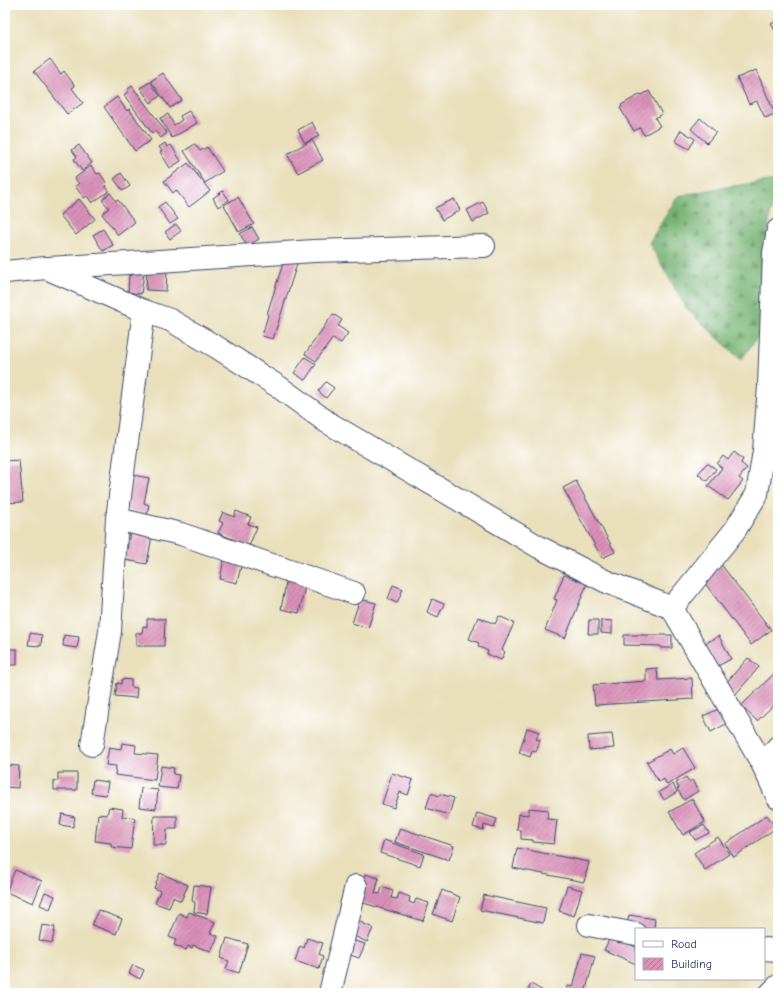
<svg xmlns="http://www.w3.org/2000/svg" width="783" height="998" viewBox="0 0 783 998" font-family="'Comic Neue',sans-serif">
  <defs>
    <pattern id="forest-firs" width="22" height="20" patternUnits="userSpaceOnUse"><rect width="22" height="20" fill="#76b272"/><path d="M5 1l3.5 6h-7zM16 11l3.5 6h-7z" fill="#609161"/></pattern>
    <pattern id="building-hatch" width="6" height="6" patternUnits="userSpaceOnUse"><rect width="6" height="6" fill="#da91b7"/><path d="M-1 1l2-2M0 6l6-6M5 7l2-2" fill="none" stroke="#b07798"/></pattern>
  </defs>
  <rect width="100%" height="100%" fill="#fff"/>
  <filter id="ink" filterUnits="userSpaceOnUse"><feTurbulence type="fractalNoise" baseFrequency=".025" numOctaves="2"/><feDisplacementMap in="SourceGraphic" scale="8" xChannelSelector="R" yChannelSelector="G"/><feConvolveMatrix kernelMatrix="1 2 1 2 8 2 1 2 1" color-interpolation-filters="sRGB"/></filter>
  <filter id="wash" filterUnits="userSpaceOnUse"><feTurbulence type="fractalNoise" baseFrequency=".012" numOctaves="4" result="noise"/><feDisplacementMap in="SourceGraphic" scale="16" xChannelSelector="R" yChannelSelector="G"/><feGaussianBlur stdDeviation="0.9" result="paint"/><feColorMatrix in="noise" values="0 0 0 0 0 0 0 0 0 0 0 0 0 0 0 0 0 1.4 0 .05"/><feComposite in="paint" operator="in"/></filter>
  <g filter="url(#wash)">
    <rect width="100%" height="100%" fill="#e9dfbb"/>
    <polygon fill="url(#forest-firs)" stroke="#487068" points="776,180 763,259 758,336 741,360 687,309 649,243 678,196 719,188"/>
    <g id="blocks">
      <g fill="url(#building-hatch)">
        <polygon points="778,20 778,35 771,24"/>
        <polygon points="50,59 61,74 64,71 75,86 72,88 83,103 67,114 34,71"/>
        <polygon points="756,70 775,114 765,118 757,101 749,104 737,78"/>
        <polygon points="163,73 182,100 170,108 151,81"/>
        <polygon points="150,82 160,96 151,103 140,88"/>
        <polygon points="132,86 167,133 161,138 155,131 152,133 124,95 129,91 127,90"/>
        <polygon points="649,91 662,114 655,118 660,126 644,135 640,128 634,131 620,108 622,107 621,105 641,94 642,95"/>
        <polygon points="117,97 127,111 129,109 151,140 135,151 104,107"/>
        <polygon points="189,111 197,123 172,138 160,118 168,114 174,125 182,120 180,116"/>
        <polygon points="700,118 716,132 707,143 691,129"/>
        <polygon points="312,122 319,136 305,143 298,130"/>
        <polygon points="681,130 695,139 689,149 675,141"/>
        <polygon points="312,140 323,160 298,173 287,154"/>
        <polygon points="165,143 167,147 171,145 181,161 170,168 160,152 162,151 159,147"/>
        <polygon points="195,144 200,151 207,147 223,171 205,183 184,151"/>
        <polygon points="79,145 92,163 82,171 74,159 77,157 72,150"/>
        <polygon points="188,163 210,191 189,207 176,190 173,193 164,181"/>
        <polygon points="91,166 97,174 100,173 107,184 105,186 109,191 92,203 87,196 84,198 75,186 79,184 75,178"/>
        <polygon points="121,173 130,186 123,191 114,179"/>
        <polygon points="223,191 229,200 218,207 213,198"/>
        <polygon points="110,193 116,201 118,200 135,222 118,235 102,214 109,208 102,200"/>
        <polygon points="238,197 254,224 239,232 224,205"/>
        <polygon points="79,199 95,219 76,235 60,215"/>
        <polygon points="454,199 460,210 442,220 435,208"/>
        <polygon points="165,202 178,219 170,224 158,207"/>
        <polygon points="483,202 489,213 473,222 467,210"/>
        <polygon points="176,224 181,231 170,239 165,232"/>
        <polygon points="252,227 259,239 247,246 240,234"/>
        <polygon points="103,229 113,245 103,251 93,235"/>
        <polygon points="285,257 298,261 273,339 262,336 268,315 267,314"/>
        <polygon points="147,270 167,271 166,291 146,290"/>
        <polygon points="132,271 144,273 141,294 128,292 129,275 132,276"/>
        <polygon points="333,314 342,320 338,326 348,333 341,343 333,338 316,361 305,354"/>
        <polygon points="305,357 316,364 305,380 294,373"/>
        <polygon points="326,382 334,388 326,398 318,391"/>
        <polygon points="734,452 743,459 741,463 747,468 739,478 743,481 728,500 708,486 722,468 717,464 723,456 728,460"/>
        <polygon points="19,460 23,502 5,503 5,461"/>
        <polygon points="707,463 716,469 707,481 698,474"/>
        <polygon points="133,475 149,478 144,503 149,505 147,515 125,509"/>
        <polygon points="576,481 615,552 602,558 563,488"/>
        <polygon points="236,511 251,517 248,524 257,527 249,546 218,533 223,523 219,521 223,512 234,517"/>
        <polygon points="131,527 153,530 147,564 125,560"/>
        <polygon points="225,554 243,558 237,583 220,579"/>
        <polygon points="720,563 771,630 751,645 701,578"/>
        <polygon points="564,575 587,584 565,638 545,630 557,600 554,599"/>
        <polygon points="287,578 306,582 299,613 281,609"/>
        <polygon points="393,585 403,589 397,603 388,599"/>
        <polygon points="360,599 376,603 368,628 352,623"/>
        <polygon points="432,599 444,604 438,617 427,612"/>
        <polygon points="499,616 514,623 502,650 505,652 501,660 487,654 488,651 478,646 479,643 469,639 478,617 495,624"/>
        <polygon points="147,619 165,619 164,646 136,646 136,633 142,633 143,626 147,627"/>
        <polygon points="589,620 598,620 598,634 588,634"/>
        <polygon points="601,620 612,621 612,634 601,633"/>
        <polygon points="30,633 42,635 41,646 28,645"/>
        <polygon points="64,635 79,637 77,648 63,646"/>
        <polygon points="624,635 672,635 672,648 661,648 661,646 624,645"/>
        <polygon points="719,636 731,659 716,667 704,644"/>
        <rect x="5" y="649" width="12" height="16"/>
        <polygon points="748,658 759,667 735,695 724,685"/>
        <polygon points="657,668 658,680 692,678 693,699 595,705 593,685 646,681 646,669"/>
        <polygon points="778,670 778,701 757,721 741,706"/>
        <polygon points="122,679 131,680 131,687 137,688 136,698 115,696 117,683 121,684"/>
        <polygon points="719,709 726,724 711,732 703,716"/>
        <polygon points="527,728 539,732 536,739 540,740 536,752 532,751 530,757 519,753"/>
        <polygon points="612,734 614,748 589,750 588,736"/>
        <polygon points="122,743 136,745 135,753 158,755 155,780 115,775 116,766 106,765 109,747 121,749"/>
        <polygon points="683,748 695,768 667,785 664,779 659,782 647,762 670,749 673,754"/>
        <polygon points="5,765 19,766 18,788 5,787"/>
        <polygon points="161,766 174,768 173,774 179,775 177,789 158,787"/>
        <polygon points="58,773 77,773 77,790 54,790 54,781 58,781"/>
        <polygon points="392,773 413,780 408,795 400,792 394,808 382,804"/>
        <polygon points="686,777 689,782 692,780 698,791 684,800 677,789 679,788 676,783"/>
        <polygon points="93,780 108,782 106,795 91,793"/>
        <polygon points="673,784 677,792 664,800 659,792"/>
        <polygon points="141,788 158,790 156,809 139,807"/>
        <polygon points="431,793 439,796 440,794 454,798 449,815 426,808"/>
        <polygon points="692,799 705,822 683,835 669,812"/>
        <polygon points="109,807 123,809 122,817 135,818 131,849 111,847 111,843 95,841 98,814 107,815"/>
        <polygon points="529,808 548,810 547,819 557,820 554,844 533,842 533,840 521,839 521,830 517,830 519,814 529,815"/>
        <polygon points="477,813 497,819 494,828 484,825 483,830 473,827"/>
        <polygon points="62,814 75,817 73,827 60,825"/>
        <polygon points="767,815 776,828 734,857 725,844"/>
        <polygon points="154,816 177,816 177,829 167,829 166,845 153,845"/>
        <polygon points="704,825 709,833 695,840 690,832"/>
        <polygon points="400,828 454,846 449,860 395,842"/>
        <polygon points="718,837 729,854 705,870 694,853"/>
        <polygon points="384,840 424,854 420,866 380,853"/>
        <polygon points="517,848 589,862 584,882 513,868"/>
        <polygon points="15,870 42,881 33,903 6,892"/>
        <polygon points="160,873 188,885 181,901 173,897 169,908 155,903 160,891 154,888"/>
        <polygon points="365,874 379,878 375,893 380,894 382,887 393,891 391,898 397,899 399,893 410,897 409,902 414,904 416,899 429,903 423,921 357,901"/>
        <polygon points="194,885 211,887 207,914 194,912 195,902 192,901"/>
        <polygon points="567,886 582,890 574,916 559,911"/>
        <polygon points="442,890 460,897 452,921 433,914"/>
        <polygon points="45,892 55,896 50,909 40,905"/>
        <polygon points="484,895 546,908 543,923 480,910"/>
        <polygon points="98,910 122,919 116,934 92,925"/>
        <polygon points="189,912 215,922 210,933 218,936 211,952 193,945 192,948 188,946 186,950 174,945 176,940 169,937 179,913 187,917"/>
        <polygon points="629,915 655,919 654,929 627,925"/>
        <polygon points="358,921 373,928 367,942 352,935"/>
        <polygon points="42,925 55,927 52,943 39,940"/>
        <polygon points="227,938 248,944 239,973 226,969 229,961 221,958"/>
        <polygon points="307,938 323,943 319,954 323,956 319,969 295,961 300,946 304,948"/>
        <polygon points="610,938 619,943 620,940 636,947 636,964 604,950"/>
        <polygon points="352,940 365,944 359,958 347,954"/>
        <polygon points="582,953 595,956 585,993 566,993 568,986 573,987"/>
        <polygon points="133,965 144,970 140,979 129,973"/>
        <polygon points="531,984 543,991 542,993 527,993"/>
      </g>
    </g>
  </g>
  <g filter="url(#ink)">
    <use href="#blocks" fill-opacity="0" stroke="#3a496c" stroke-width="1"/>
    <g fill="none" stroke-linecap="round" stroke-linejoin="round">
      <g stroke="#3a496c" stroke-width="24">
        <g id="minor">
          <polyline points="49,268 314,251 484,246"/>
          <polyline points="5,272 46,268 144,311 170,320 218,348 279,387 327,422 539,547 605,581 672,608 763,765 778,798"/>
          <polyline points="117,519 181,534 354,593"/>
          <polyline points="672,608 735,530 757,494 764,451 769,386 774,253 778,230"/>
          <polyline points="92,745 110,631 117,519 144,311"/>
          <polyline points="763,765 778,747"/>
          <polyline points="589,925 636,934"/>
          <polyline points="764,949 778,950"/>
          <polyline points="330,993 356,886"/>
          <polyline points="771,993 778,986"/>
        </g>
      </g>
      <use href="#minor" stroke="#fff" stroke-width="22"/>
    </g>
  </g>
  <rect width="783" height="998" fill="none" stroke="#fff" stroke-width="20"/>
  <rect x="635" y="928" width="130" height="52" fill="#ffffff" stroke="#a4acbf"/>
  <rect x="643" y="941" width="20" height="6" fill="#ffffff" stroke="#a4acbf"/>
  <text x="671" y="948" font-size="12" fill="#1b2f5e">Road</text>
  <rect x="643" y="958" width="20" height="12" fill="url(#building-hatch)" stroke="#a4acbf"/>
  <text x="671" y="968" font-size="12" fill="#1b2f5e">Building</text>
</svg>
